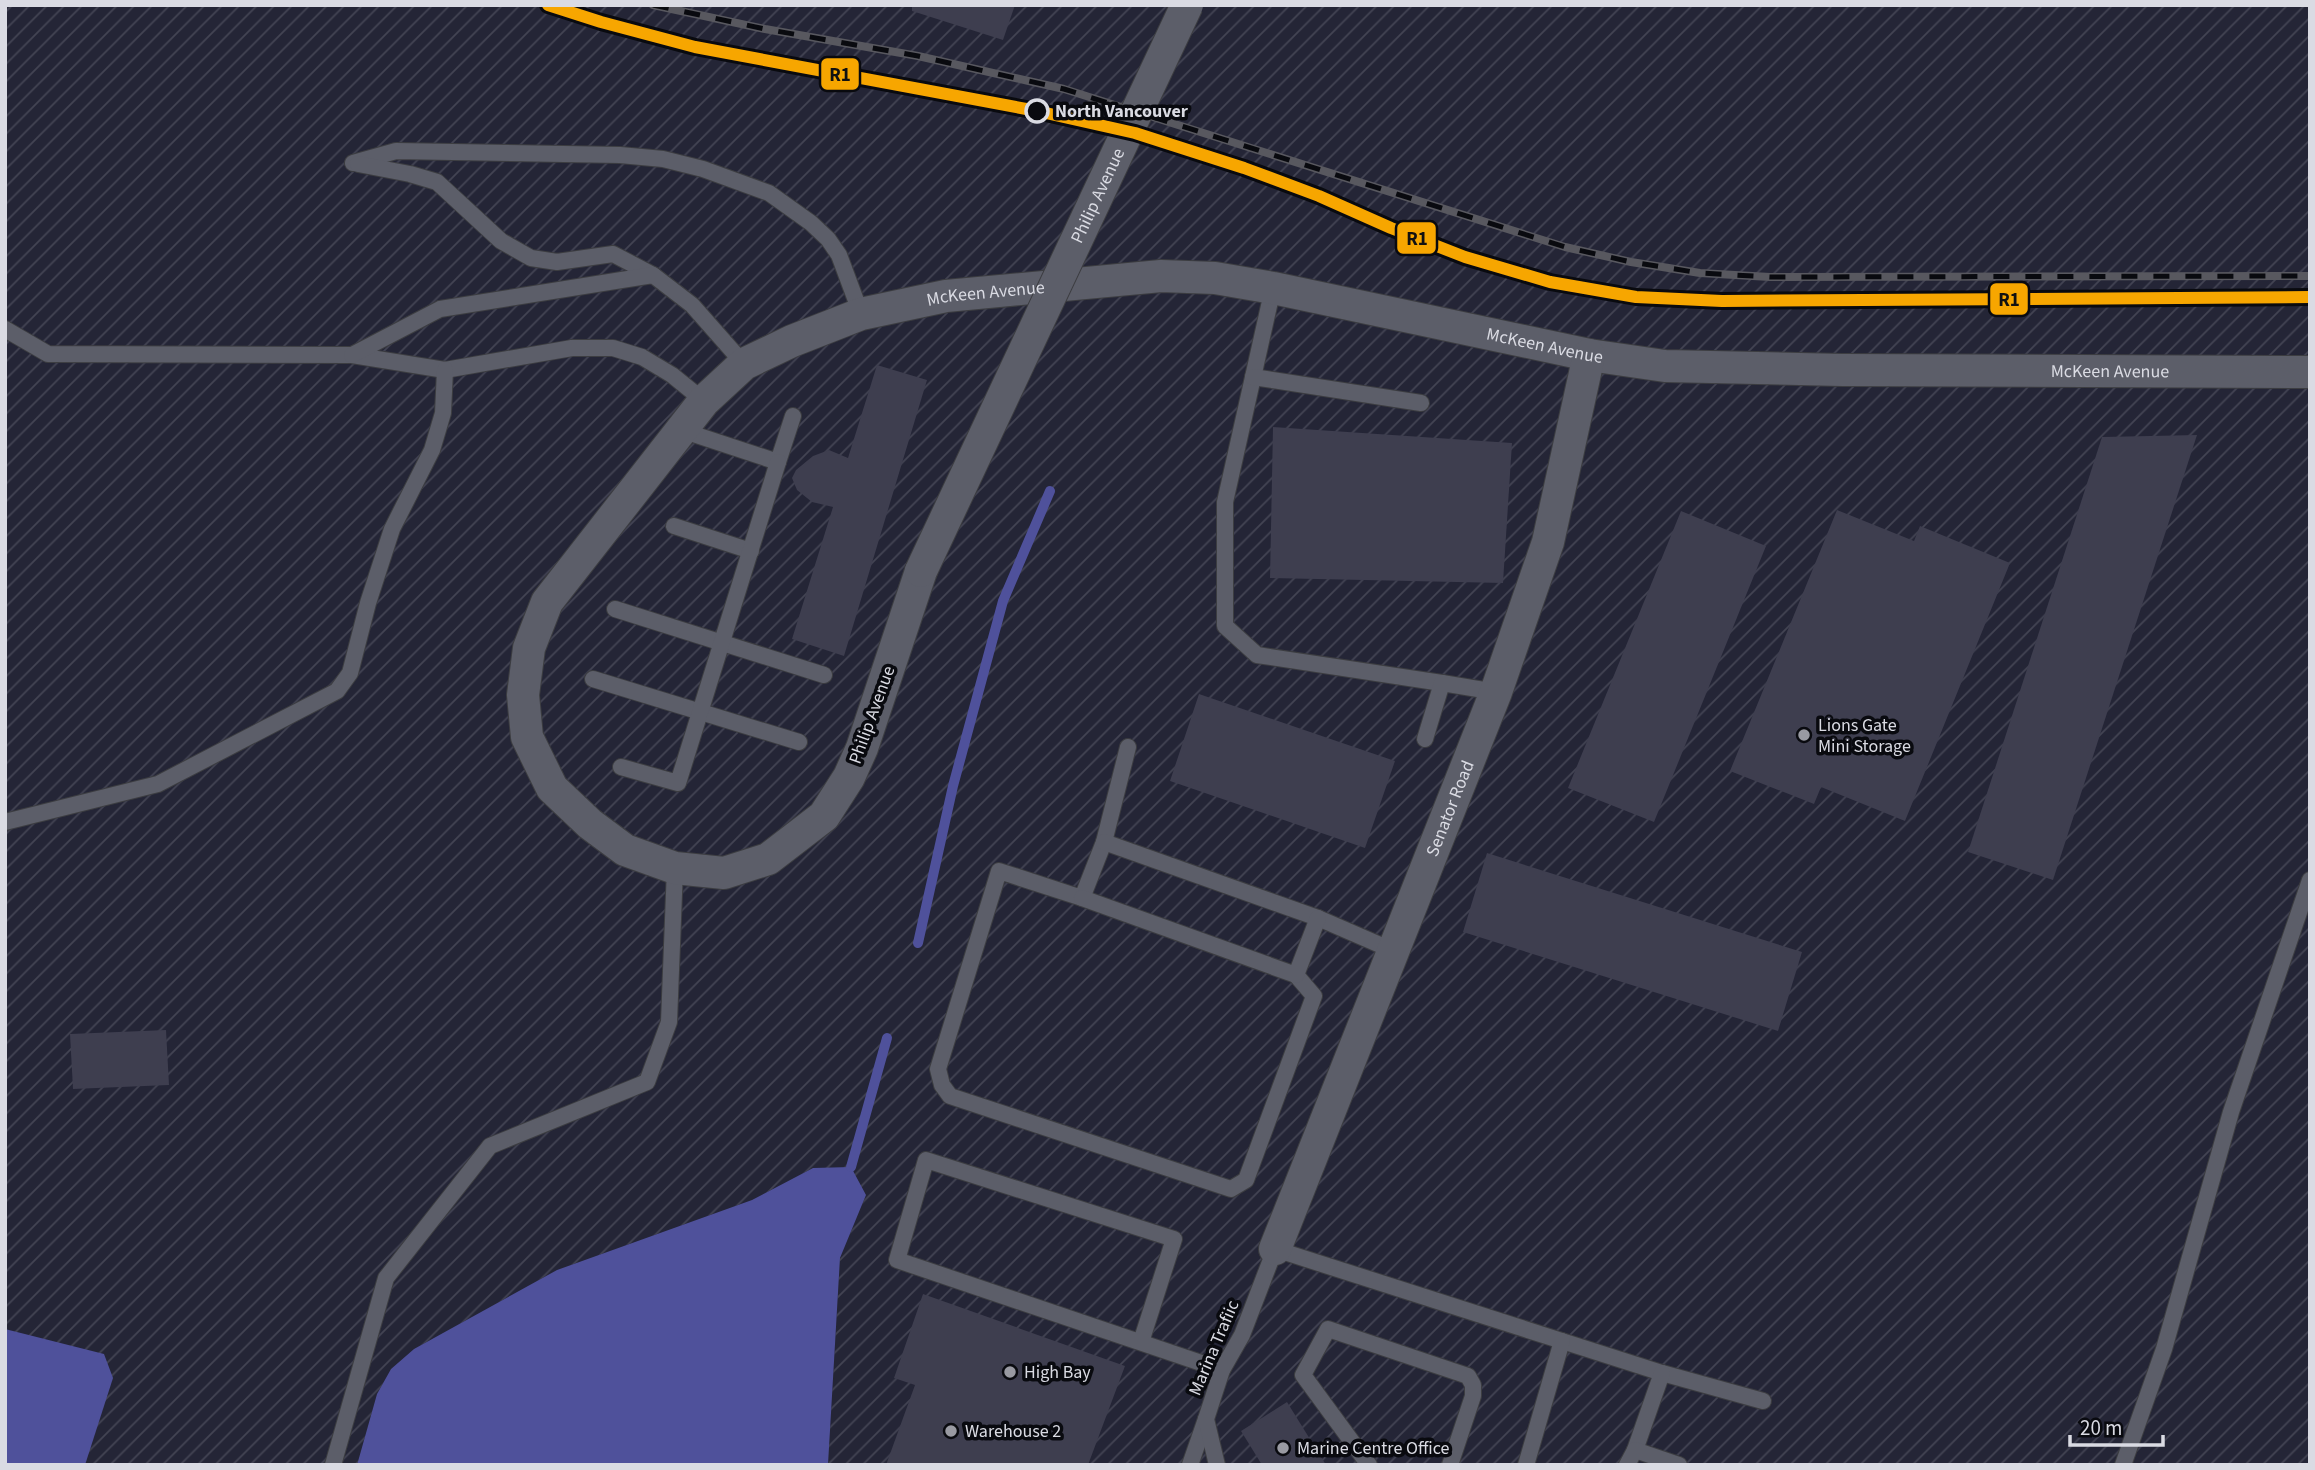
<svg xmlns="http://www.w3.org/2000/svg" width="2315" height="1470" viewBox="0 0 2315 1470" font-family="'Source Sans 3',sans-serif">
  <defs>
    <pattern id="industrial-furrows" width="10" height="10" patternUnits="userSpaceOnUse" patternTransform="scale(1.75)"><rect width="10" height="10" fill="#242536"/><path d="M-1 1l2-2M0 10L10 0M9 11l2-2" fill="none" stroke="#434453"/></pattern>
  </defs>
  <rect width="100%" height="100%" fill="#212228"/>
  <polygon fill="url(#industrial-furrows)" points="5,5 2310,5 2310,1465 828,1465 840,1258 866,1195 813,1168 752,1200 557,1270 414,1349 391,1369 377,1394 357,1465 5,1465"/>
  <g fill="#4f519b">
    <polygon points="851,1167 866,1195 840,1258 828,1465 357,1465 377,1394 391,1369 414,1349 557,1270 752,1200 813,1168"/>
    <polygon points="5,1329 104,1354 113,1378 85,1465 5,1465"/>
  </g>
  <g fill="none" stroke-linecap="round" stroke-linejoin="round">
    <g stroke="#4f519b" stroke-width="10">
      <polyline points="918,943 953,786 1003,601 1050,491"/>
      <polyline points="851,1167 887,1038"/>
    </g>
  </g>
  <g fill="#3e3e4f">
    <polygon points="912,5 1015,5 1003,40 912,11"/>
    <polygon points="877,365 927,380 844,656 792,639 833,507 812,502 797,490 792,478 796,470 813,456 829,450 848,458"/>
    <polygon points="1273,427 1512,443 1503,583 1270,578"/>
    <polygon points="2197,435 2053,880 1968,852 2102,437"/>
    <polygon points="1837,510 1914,541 1920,526 2010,563 1905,821 1821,787 1814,804 1730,771"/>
    <polygon points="1681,511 1766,546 1654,822 1568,788"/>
    <polygon points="1199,694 1395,761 1365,848 1170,781"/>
    <polygon points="1487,853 1802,952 1778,1031 1463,932"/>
    <polygon points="166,1030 169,1085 73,1089 70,1034"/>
    <polygon points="923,1294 1125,1366 1088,1465 886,1465 915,1385 894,1378"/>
    <polygon points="1287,1402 1326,1465 1262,1465 1241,1431"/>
  </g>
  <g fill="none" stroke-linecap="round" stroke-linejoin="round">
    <g stroke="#3c3d41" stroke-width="18">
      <g id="lane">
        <polyline points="353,163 396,151 620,155 663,159 703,169 769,193 811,223 828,239 839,255 861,314"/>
        <polyline points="358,164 410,174 437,182 501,241 531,258 557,262 613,254 653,275"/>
        <polyline points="1273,288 1225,502 1225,626 1257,655 1442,683"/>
        <polyline points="5,329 48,354 352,355 445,370 572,348 613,348 642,357 672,375 704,401"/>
        <polyline points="352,355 440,309 653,275 692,305 744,364"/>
        <polyline points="1253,377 1421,403"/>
        <polyline points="681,430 778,462 793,416"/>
        <polyline points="674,526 751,551"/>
        <polyline points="615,609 824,675"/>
        <polyline points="593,679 799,742"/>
        <polyline points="1425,739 1442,683 1496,692"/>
        <polyline points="1128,747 1104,842 1082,898 999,871 938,1069 942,1085 950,1096 1231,1189 1246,1180 1314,996 1296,975"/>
        <polyline points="621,767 678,783 778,462"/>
        <polyline points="5,822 158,784 337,691 350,673 368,603 392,529 432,450 443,413 445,370"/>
        <polyline points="1104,842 1318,918 1394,951"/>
        <polyline points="1082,898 1296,975 1318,918"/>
        <polyline points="1562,1341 1662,1373 1763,1401"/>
        <polyline points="1141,1342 1174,1239 926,1160 897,1260 1222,1370"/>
        <polyline points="1635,1450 1662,1373"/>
        <polyline points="333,1465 386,1278 490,1146 647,1082 669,1022 675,868"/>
        <polyline points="1190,1465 1206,1419"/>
        <polyline points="1217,1465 1206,1419 1222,1370 1242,1335 1275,1249 1562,1341 1526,1465"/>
        <polyline points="1369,1465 1303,1375 1328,1329 1468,1376 1473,1385 1473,1396 1450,1465"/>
        <polyline points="1627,1465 1635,1450 1679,1465"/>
        <polyline points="2123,1465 2164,1349 2231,1112 2310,880"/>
      </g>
    </g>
    <g stroke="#3c3d41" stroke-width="34">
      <g id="street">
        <path id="s1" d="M921,571L862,748L849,777L824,816L768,859L724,873L675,868L625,850L590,824L552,788L527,737L523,695L529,648L547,602L704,401L744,364L792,341L861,314L946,296L1161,276L1215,278L1273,288L1589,355L1665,366L1842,370L2310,372"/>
        <path id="s2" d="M1275,1249L1496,692L1548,542L1589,355"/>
      </g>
    </g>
    <use href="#lane" stroke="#5c5e69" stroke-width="16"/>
    <use href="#street" stroke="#5c5e69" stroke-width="32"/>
    <g stroke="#58585f" stroke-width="8">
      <polyline id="rail" points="653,5 765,29 918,56 1064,89 1565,247 1631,262 1700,273 1770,277 2310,276"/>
    </g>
    <use href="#rail" stroke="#090a0f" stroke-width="5" stroke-dasharray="16" stroke-linecap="butt"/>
    <g stroke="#3c3d41" stroke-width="34" stroke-linecap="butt">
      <g id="street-bridge">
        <path id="s3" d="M921,571L1187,5"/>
      </g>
    </g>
    <use href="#street-bridge" stroke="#5c5e69" stroke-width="32"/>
    <g stroke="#090a0f" stroke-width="18">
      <polyline id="rail-1" points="548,5 601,22 695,47 1037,111 1135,133 1244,168 1319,196 1391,228 1465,257 1550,282 1636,297 1722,301 2310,297"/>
    </g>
    <use href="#rail-1" stroke="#f7a600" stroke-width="12"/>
  </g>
  <circle fill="#090a0f" stroke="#dadbe3" stroke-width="3.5" cx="1037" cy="111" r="11"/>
  <g fill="#999aa2" stroke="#090a0f" stroke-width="2.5">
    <circle cx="1804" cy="735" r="7"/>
    <circle cx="1010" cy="1372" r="7"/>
    <circle cx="951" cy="1431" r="7"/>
    <circle cx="1283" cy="1448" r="7"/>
  </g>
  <g text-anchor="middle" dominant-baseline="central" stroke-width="7" stroke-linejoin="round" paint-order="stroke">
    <g font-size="18" font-weight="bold" fill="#dadbe3" stroke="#090a0f" text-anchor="start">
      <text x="1055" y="111">North Vancouver</text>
    </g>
    <g font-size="18" fill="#dadbe3" stroke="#090a0f">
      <text stroke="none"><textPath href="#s3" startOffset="415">Philip Avenue</textPath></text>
      <text stroke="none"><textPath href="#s1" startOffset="1339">McKeen Avenue</textPath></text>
      <text stroke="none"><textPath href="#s1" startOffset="1906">McKeen Avenue</textPath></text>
      <text stroke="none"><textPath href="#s1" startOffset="2473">McKeen Avenue</textPath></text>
      <text transform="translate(872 715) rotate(-70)">Philip Avenue</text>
      <text stroke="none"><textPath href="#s2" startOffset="474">Senator Road</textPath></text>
      <text transform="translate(1214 1348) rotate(-67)">Marina Trafiic</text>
    </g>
    <g font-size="18" fill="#dadbe3" stroke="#090a0f" text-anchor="start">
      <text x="1818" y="725">Lions Gate<tspan x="1818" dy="21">Mini Storage</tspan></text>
      <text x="1024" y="1372">High Bay</text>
      <text x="965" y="1431">Warehouse 2</text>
      <text x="1297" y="1448">Marine Centre Office</text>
    </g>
  </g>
  <g stroke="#090a0f" stroke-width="2.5">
    <rect x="820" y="57" width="40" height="34" rx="7" fill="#f7a600"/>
    <rect x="1396" y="221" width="41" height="34" rx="7" fill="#f7a600"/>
    <rect x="1989" y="282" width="40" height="34" rx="7" fill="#f7a600"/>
  </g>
  <g font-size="19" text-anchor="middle" font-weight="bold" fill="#111">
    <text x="840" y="81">R1</text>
    <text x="1417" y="245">R1</text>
    <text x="2009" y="306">R1</text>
  </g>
  <rect width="2315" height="1470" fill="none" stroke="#dadbe3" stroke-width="14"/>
  <path d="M2070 1435v10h93v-10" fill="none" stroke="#dadbe3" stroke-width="3.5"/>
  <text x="2080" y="1435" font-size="21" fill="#dadbe3" stroke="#090a0f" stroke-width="5" paint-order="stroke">20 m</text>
</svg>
